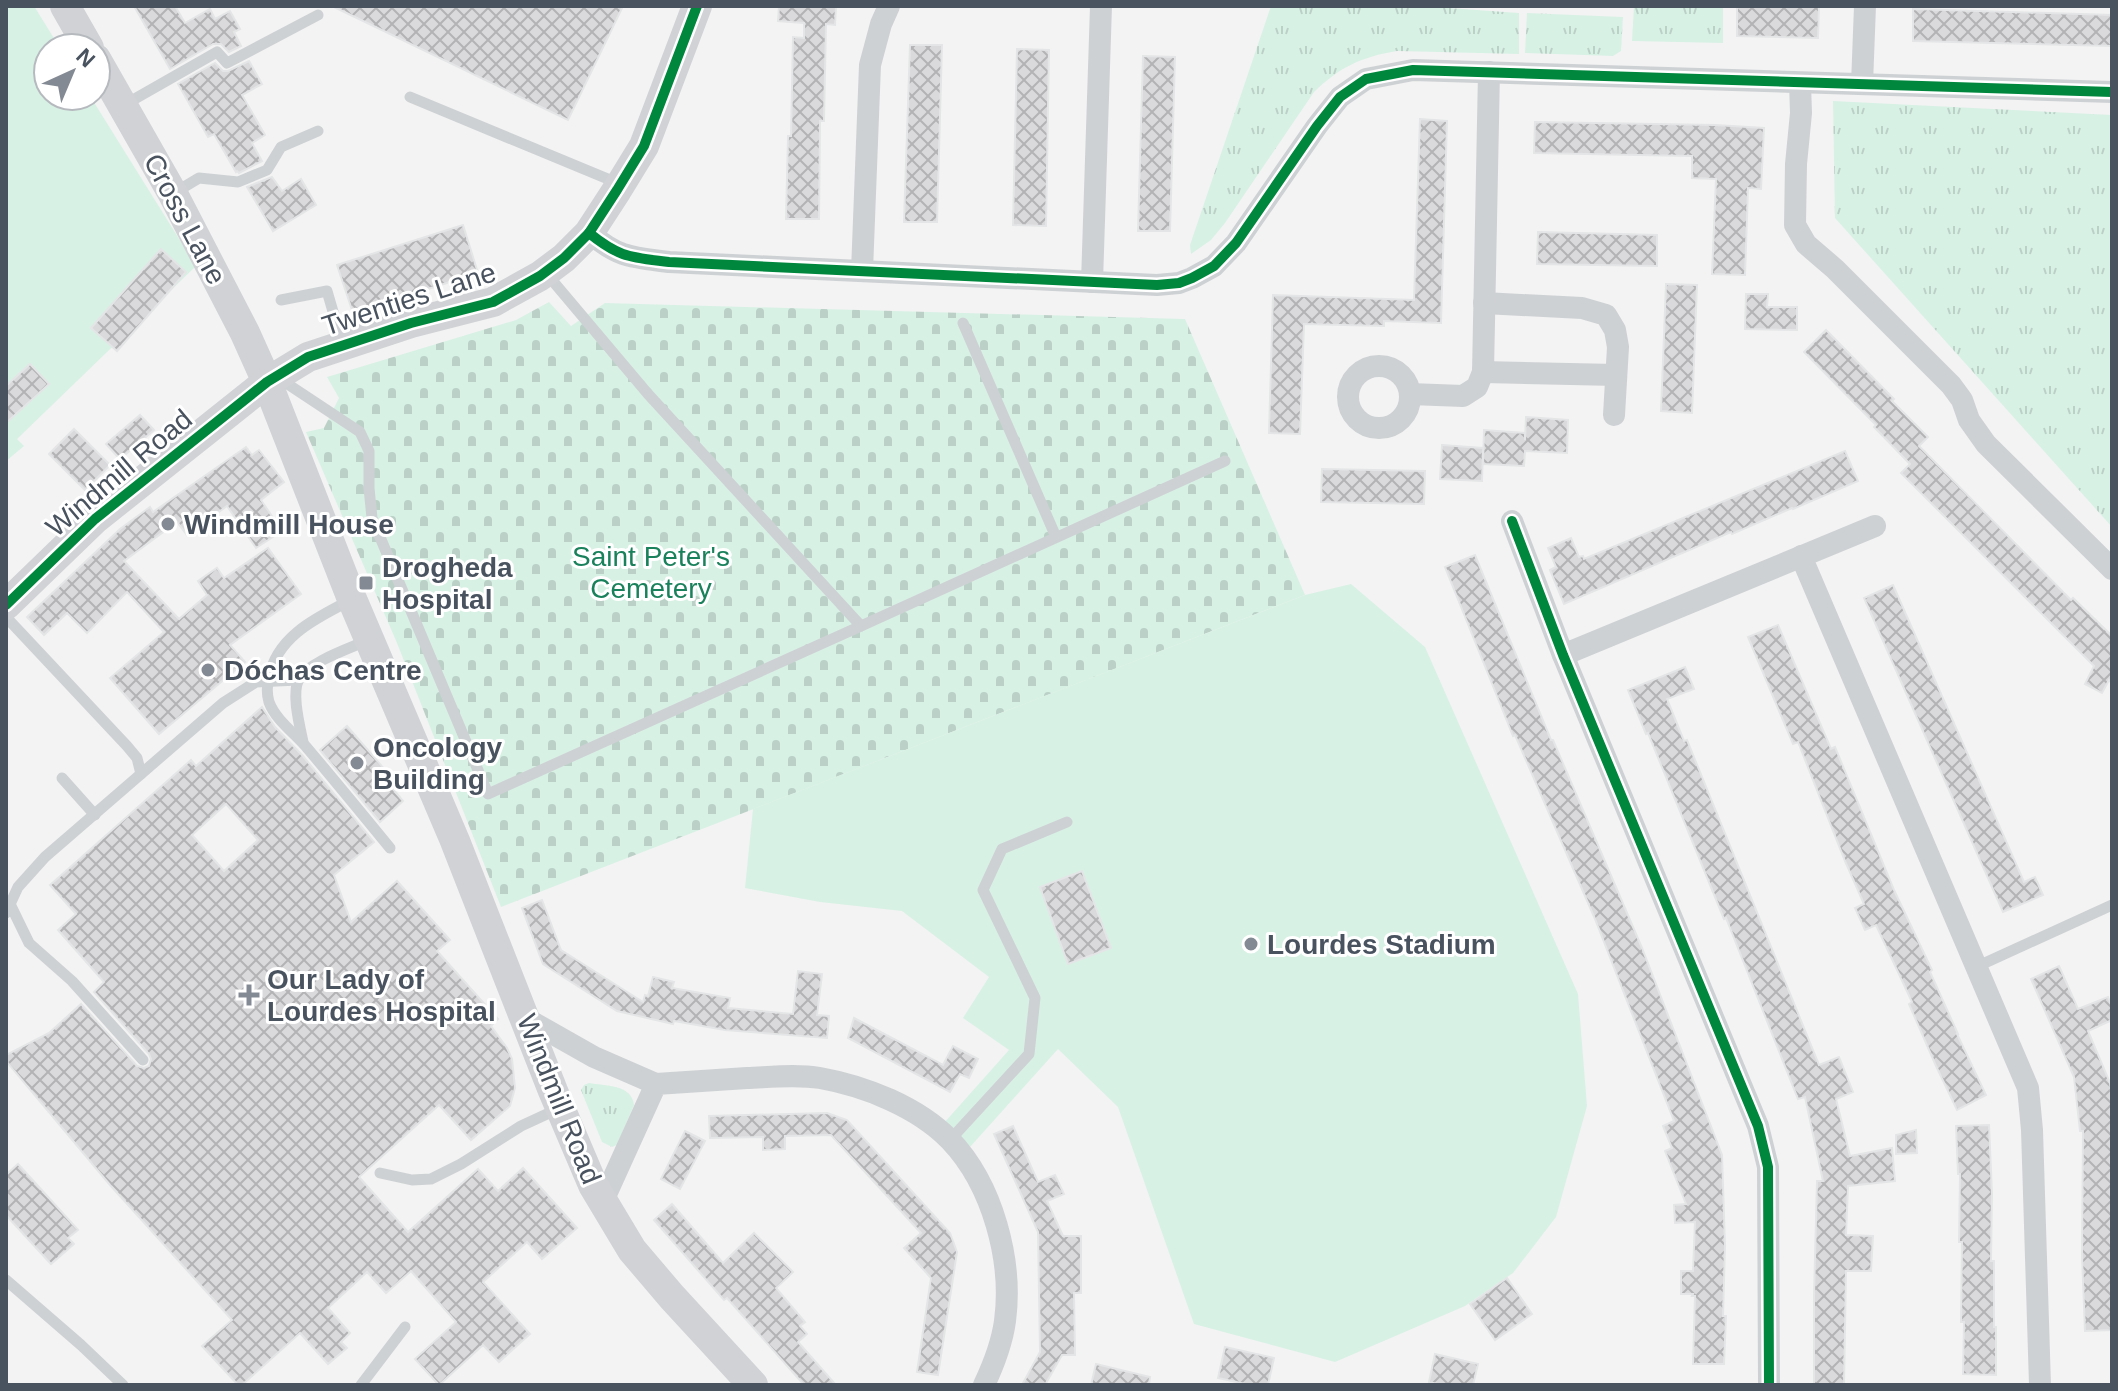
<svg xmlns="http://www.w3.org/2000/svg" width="2118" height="1391" viewBox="0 0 2118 1391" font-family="Helvetica,sans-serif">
  <defs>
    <pattern id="grass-tufts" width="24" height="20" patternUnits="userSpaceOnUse" patternTransform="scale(2)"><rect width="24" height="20" fill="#d8f1e5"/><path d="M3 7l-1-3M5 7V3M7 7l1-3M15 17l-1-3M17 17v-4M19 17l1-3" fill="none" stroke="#bbd1c7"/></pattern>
    <pattern id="cemetery-stones" width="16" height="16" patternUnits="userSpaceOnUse" patternTransform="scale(2)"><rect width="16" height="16" fill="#d8f1e5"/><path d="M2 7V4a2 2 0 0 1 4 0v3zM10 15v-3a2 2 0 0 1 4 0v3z" fill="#bbd1c7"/></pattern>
    <pattern id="building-cross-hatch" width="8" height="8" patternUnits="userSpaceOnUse" patternTransform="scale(2)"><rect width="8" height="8" fill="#dadadc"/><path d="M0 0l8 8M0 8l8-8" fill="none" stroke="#b3b3b6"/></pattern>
  </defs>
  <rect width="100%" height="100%" fill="#f3f3f3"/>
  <g fill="url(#grass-tufts)">
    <path d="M1271,6H1421L1519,13V54L1397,51C1361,57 1340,67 1314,92L1225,223L1211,240L1191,254L1190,245Z"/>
    <polygon points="1634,6 1723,6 1723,43 1632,41"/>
    <polygon points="1527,13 1623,17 1621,51 1613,56 1525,53"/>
    <polygon points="1833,101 2112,115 2112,527 1835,218"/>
    <path d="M589,1083C605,1086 632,1084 634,1105L617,1145L612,1147L602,1142L581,1090L584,1085Z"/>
  </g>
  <polygon fill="url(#cemetery-stones)" points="549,302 571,326 605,303 1185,319 1305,595 501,907 397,643 306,432 324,428 339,398 327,377 516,320"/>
  <g fill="#d8f1e5">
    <polygon points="6,6 34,6 60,48 48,48 48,96 90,96 196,266 17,439 24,446 6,461"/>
    <polygon points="1351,584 1425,647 1578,994 1587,1106 1556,1217 1513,1273 1465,1306 1335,1362 1194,1324 1118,1107 1058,1049 970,1147 944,1123 1009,1050 963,1018 989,977 902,911 820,902 745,888 753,809 1305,595"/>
  </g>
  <g fill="url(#building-cross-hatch)" stroke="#e4e5e6" stroke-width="2" fill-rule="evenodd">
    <polygon points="134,6 175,6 185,23 210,9 215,19 230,11 240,29 234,32 241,46 229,52 221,44 213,44 170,69"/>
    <polygon points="332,6 623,6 568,120"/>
    <polygon points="779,6 836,6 835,25 826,24 824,121 820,121 819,219 786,219 788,136 791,136 793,37 804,38 804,23 778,21"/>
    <polygon points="1737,6 1819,6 1818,38 1737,36"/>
    <polygon points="1913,9 2112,15 2112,46 1913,41"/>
    <polygon points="910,45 942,45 937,222 904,222"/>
    <polygon points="1017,49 1049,50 1046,226 1013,225"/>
    <polygon points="1143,56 1175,57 1170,231 1138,231"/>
    <polygon points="249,61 262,84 242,95 265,135 252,143 262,161 239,173 237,171 236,172 214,134 208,137 178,84 215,63 223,71 228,71"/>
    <polygon points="1420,119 1447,121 1441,323 1384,321 1384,326 1304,324 1300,434 1269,433 1273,295 1414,300"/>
    <polygon points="1535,122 1715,125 1764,128 1761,189 1748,188 1745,275 1712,274 1716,179 1692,178 1692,156 1534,153"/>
    <polygon points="272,177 282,191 301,179 316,205 273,231 247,187"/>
    <polygon points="463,225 478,273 353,313 337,265"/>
    <polygon points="1538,232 1657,235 1657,266 1537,264"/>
    <polygon points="161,249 186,272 117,351 91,328"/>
    <polygon points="1666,284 1697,285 1692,413 1661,411"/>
    <polygon points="1746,294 1768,294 1767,307 1797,307 1797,330 1745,329"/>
    <polygon points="1826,330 1894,399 1892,401 1928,437 1919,446 2071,600 2073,598 2110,634 2112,630 2112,684 2109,680 2102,693 2085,684 2094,666 1901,473 1910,464 1874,427 1876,425 1804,352"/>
    <polygon points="30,364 49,384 6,423 6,386"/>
    <polygon points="140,415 154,430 120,459 106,444"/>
    <polygon points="1526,417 1568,420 1567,453 1525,451 1524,466 1483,464 1484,430 1525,433 1525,440"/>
    <polygon points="74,429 110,465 85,490 49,454"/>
    <polygon points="1442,445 1483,448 1482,481 1440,479"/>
    <polygon points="246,447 252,455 259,450 284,482 261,500 282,531 256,548 227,506 187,535 177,522 124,561 179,619 207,595 198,581 217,568 224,578 268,548 301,594 230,645 245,662 159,734 110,678 164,632 127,592 87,633 67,613 44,635 27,617 120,529 150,507 153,512"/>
    <polygon points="1845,451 1858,481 1793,509 1792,508 1732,534 1731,532 1564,604 1550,570 1556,567 1548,548 1571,538 1579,557 1583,556 1584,559"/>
    <polygon points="1322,469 1425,471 1424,504 1321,502"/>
    <polygon points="1475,555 1551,740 1553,740 1642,948 1722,1155 1725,1246 1723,1316 1726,1316 1724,1364 1693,1364 1695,1296 1692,1296 1693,1294 1681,1294 1681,1271 1693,1271 1695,1222 1675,1223 1674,1205 1686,1204 1665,1151 1672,1148 1663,1126 1674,1121 1595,919 1515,735 1513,736 1503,711 1445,567"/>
    <polygon points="1893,585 2024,882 2035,877 2043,895 2003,912 1864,598"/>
    <polygon points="1778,625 1831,749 1835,747 1894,890 1932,970 1930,972 1958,1034 1957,1034 1986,1095 1957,1110 1936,1066 1909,1004 1912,1002 1876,925 1865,930 1855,908 1864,904 1845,861 1798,742 1793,744 1748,637"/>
    <polygon points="1685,667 1694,689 1667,699 1684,741 1687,740 1819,1065 1839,1057 1853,1092 1836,1099 1850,1156 1892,1148 1895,1181 1848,1186 1846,1235 1873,1236 1871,1271 1846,1271 1844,1385 1814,1385 1814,1296 1817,1181 1823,1181 1805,1097 1798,1099 1726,918 1724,919 1648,733 1646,734 1628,690"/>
    <path d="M262,707L275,727L302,755L374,842L334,875L351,922L397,881L450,940L437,951L498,1019L491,1026L507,1048L512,1059L515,1088L510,1106L471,1140L439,1105L359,1177L408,1232L478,1169L498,1191L523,1168L577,1228L542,1259L527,1242L483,1282L530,1334L499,1362L483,1345L439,1385L415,1359L456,1322L411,1271L386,1293L367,1272L328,1308L350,1333L341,1342L347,1348L328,1364L300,1333L242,1385H238L202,1346L232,1320L110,1185L6,1061V1055L49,1033L81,1004L137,1066L144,1068L149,1066L151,1059L149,1054L94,992L104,982L58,930L76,914L50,885L191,760L196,766ZM226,804L258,840L224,871L192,835Z"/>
    <polygon points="347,726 392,778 387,782 403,801 380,822 320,750"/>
    <polygon points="1082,871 1111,948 1068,964 1040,887"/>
    <polygon points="542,900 561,950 643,1002 645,995 648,996 653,977 674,982 672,988 730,998 728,1008 793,1014 798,971 822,974 817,1015 829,1016 827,1038 725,1030 674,1021 673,1024 617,1011 543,964 522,908"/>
    <polygon points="2059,966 2078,1009 2108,997 2112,1007 2112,1020 2088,1031 2110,1083 2112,1101 2112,1330 2085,1331 2082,1256 2083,1131 2080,1131 2074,1077 2031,979"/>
    <polygon points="854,1018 943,1065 953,1046 978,1059 969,1078 960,1074 950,1092 848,1038"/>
    <polygon points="827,1113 847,1120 950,1233 957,1252 938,1375 917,1372 931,1278 904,1248 921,1233 831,1135 785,1136 785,1149 763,1150 763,1137 710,1138 709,1116"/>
    <polygon points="1989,1125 1992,1194 1991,1261 1994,1261 1994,1327 1996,1327 1996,1375 1963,1374 1964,1322 1961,1322 1962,1242 1959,1242 1960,1174 1958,1174 1956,1126"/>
    <polygon points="1013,1126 1038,1182 1055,1175 1064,1194 1047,1201 1063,1236 1081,1236 1081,1293 1074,1293 1075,1355 1062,1355 1045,1385 1022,1385 1040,1352 1038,1232 994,1134"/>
    <polygon points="1916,1130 1917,1153 1896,1154 1896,1135"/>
    <polygon points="685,1131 705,1141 680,1189 661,1179"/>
    <polygon points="18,1164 78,1230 68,1238 74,1244 51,1264 6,1215 6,1175"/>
    <polygon points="672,1204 723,1263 754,1233 793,1272 776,1288 805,1322 800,1326 807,1334 798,1342 836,1385 804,1385 727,1298 724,1300 654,1220"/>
    <polygon points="1507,1278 1532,1314 1495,1340 1470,1304"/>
    <polygon points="1225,1347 1274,1358 1268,1385 1250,1385 1218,1378"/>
    <polygon points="1435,1354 1478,1364 1473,1385 1442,1385 1429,1382"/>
    <polygon points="1096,1364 1150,1377 1149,1385 1091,1385"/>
  </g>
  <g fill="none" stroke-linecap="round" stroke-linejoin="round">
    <g stroke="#ced1d4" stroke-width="11">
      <polyline points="410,97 620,184"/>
      <polyline points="124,105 217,52 227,63 318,15"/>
      <polyline points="174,193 199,178 238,182 267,170 281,147 318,131"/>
      <polyline points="281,300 327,291 343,346"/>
      <polyline points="963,323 1056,537"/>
      <polyline points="280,379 360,432 369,451 369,488 372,518 488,794 861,626 648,394 546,273"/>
      <path d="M349,601C316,618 276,637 269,678C267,685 267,695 269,702C276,721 296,734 308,749C336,782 363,815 390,848"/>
      <polyline points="6,617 127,746 137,758 141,774"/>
      <polyline points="861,626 1225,461"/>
      <path d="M303,742C300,727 291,693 299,679C309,662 348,649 366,641"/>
      <polyline points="62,778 95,815"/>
      <polyline points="10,904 29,943 72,981 143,1060"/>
      <polyline points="6,913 18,887 45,857 223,703 256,682 298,680"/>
      <polyline points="1976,967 2112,905"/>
      <polyline points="950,1140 1029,1054 1035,998 983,890 1002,849 1067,822"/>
      <polyline points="380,1173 412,1180 431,1179 461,1164 521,1126 560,1108"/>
      <polyline points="6,1280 81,1345 123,1385"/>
      <polyline points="361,1385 405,1327"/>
    </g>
    <g stroke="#ced1d4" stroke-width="22">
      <polyline points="1800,83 1801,113 1796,164 1795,225 1806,244 1835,269 1951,385 1962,400 1969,420 1986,444 2112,569"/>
      <polyline points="1862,84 1865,6"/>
      <path d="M589,233C620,258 630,257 669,262L1157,285L1179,283L1192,278L1214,266L1236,243L1317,126L1340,97L1366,79L1413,70L2112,92"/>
      <polyline points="862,271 870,65 881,24 889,6"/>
      <polyline points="1092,282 1101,6"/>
      <polyline points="1484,303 1582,308 1606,315 1615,330 1618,347 1614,415"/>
      <circle cx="1379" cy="397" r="31"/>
      <polyline points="1483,372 1616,375"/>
      <polyline points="1410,394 1463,396 1477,387 1483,372 1489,72"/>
      <polyline points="1512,521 1563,655 1758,1126 1768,1167 1769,1385"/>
      <polyline points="1801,556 2028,1088 2032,1130 2040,1385"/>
      <polyline points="1563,655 1875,526"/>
      <polyline points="525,1018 594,1057 656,1084"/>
      <path d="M603,1201L656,1084C686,1082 717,1080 747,1078C771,1077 797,1074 820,1078C865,1086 918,1107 950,1140C993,1185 1013,1261 1005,1321C1002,1343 993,1366 984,1385"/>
    </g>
    <g stroke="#d0d2d5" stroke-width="30">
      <polyline points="65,6 89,48"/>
      <polyline points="96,59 173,194 245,333 267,382 352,599 455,841 553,1091 593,1185 632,1250 672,1297 753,1385"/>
      <polyline points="6,605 95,519 267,382 308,357 411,323 493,302 540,276 564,258 589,233 617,190 644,146 697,6"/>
    </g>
    <g stroke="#fff" stroke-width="15">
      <g id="cycleway">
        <path d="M589,233C620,258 630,257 669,262L1157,285L1179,283L1192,278L1214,266L1236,243L1317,126L1340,97L1366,79L1413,70L2112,92"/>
        <polyline points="1512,521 1563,655 1758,1126 1768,1167 1769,1385"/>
        <polyline points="6,605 95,519 267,382 308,357 411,323 493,302 540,276 564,258 589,233 617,190 644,146 697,6"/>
      </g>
    </g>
    <use href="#cycleway" stroke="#00873e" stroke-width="10"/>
  </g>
  <g fill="#848a93" stroke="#fff" stroke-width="3">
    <circle cx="168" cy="524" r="8"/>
    <rect x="358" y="575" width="16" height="16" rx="4"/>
    <circle cx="208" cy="670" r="8"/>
    <circle cx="357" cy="763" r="8"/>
    <circle cx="1251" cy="944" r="8"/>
    <path d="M245 983h8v8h8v8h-8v8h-8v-8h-8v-8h8z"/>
  </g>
  <g text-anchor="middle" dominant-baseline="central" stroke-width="6" stroke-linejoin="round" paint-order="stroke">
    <g font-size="28" fill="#49525f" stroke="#fff">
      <text transform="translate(185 219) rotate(62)">Cross Lane</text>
      <text transform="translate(409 299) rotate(-18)">Twenties Lane</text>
      <text transform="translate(119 473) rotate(-40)">Windmill Road</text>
      <text transform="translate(559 1099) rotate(68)">Windmill Road</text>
    </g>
    <g font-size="28" font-weight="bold" fill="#49525f" stroke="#fff" text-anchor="start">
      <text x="184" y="524">Windmill House</text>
      <text x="382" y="567">Drogheda<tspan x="382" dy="32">Hospital</tspan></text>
      <text x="224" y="670">Dóchas Centre</text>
      <text x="373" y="747">Oncology<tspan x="373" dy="32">Building</tspan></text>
      <text x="1267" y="944">Lourdes Stadium</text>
      <text x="267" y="979">Our Lady of<tspan x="267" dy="32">Lourdes Hospital</tspan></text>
    </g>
    <g font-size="28" fill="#19815b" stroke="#fff">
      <text x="651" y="556">Saint Peter's<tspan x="651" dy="32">Cemetery</tspan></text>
    </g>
  </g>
  <rect width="2118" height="1391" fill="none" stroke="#49525f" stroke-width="16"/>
  <g transform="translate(72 72) rotate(44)"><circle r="38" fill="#ffffff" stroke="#b6babf" stroke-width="2"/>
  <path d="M0-6L14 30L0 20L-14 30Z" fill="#848a93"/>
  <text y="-12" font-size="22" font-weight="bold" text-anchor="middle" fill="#49525f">N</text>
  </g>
</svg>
